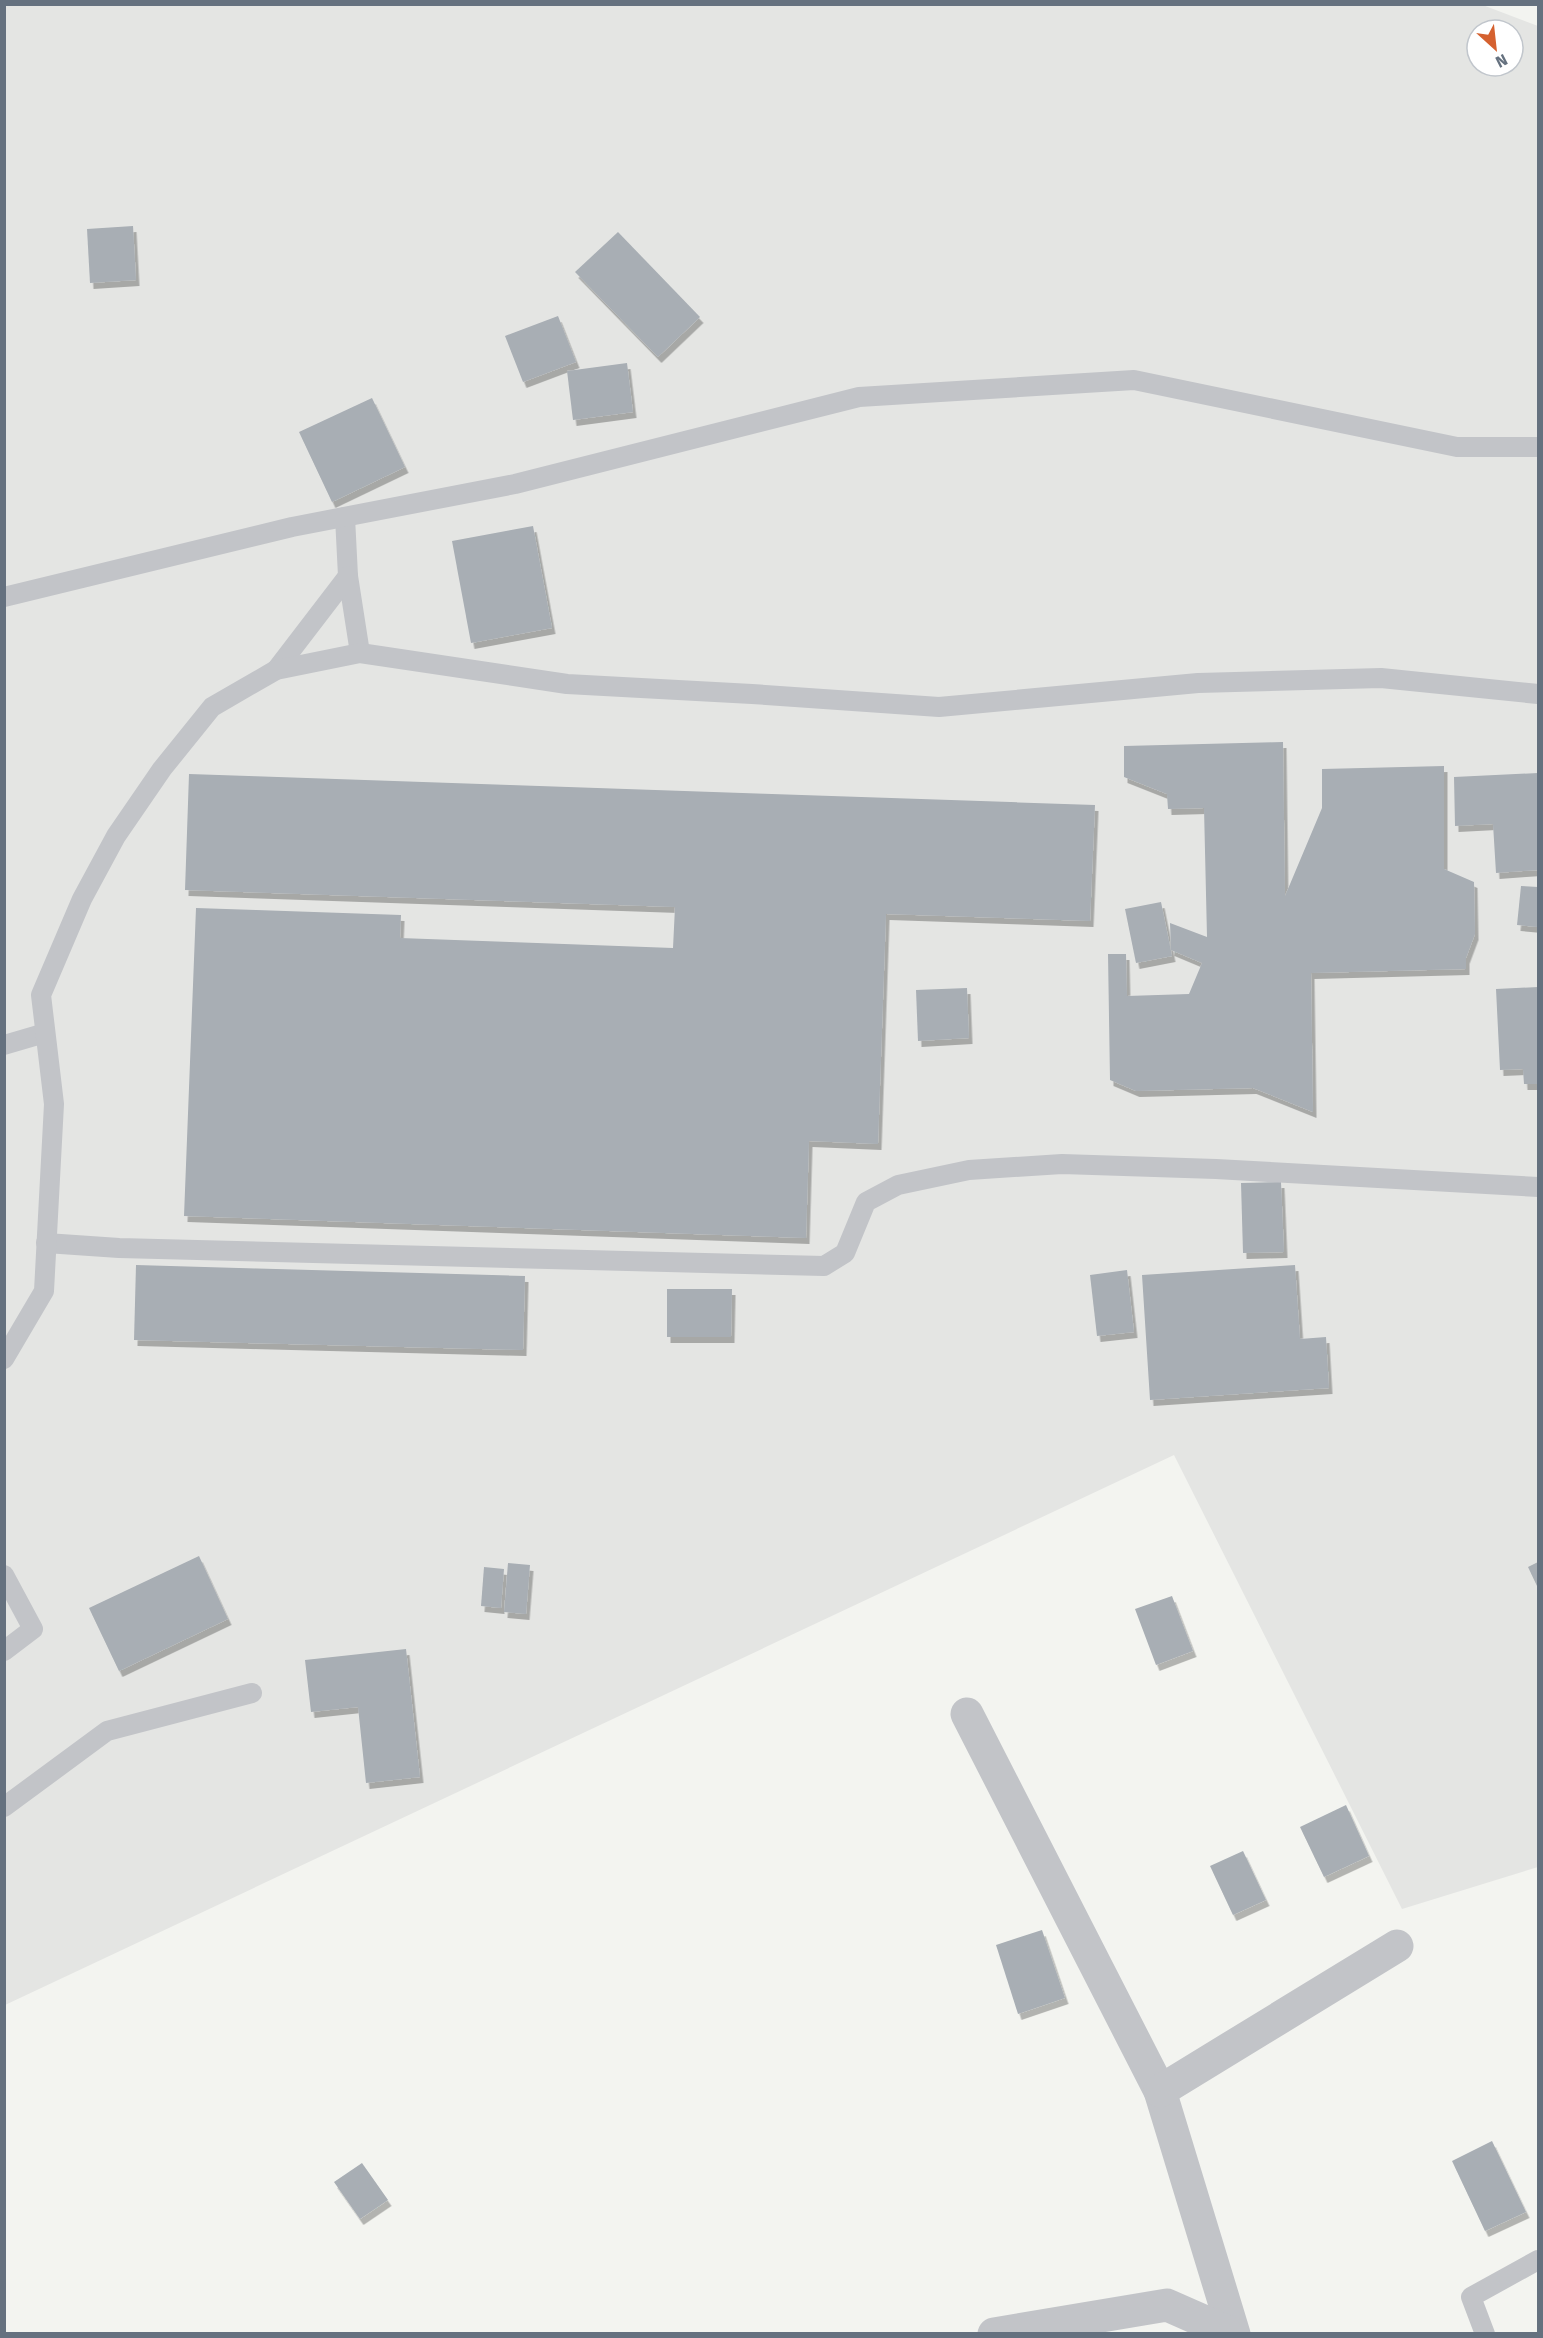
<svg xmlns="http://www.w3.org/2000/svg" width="1543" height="2338" viewBox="0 0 1543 2338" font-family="'Fira Sans',sans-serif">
  <defs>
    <filter id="shadow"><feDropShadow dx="3.5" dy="6" stdDeviation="0" flood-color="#0004"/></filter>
  </defs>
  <rect width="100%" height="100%" fill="#f3f4f0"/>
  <path fill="#e4e5e3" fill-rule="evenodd" d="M1480,4L1538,26V1867L1402,1909L1174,1455L5,2005L4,5ZM1477,30H1513V66H1477Z"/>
  <g fill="#a8aeb4" filter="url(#shadow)">
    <polygon points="133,226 136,280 90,283 87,229"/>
    <polygon points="618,232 700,317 658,357 575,272"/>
    <polygon points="558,316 576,362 523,382 505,336"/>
    <polygon points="627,363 633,412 573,420 567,371"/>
    <polygon points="372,398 405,467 332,502 299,432"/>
    <polygon points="533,526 552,628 471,643 452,541"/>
    <polygon points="1283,742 1285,896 1322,808 1322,769 1444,766 1444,869 1474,882 1475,934 1466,958 1466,969 1311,973 1313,1112 1253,1088 1136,1091 1110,1080 1108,954 1126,954 1127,996 1189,994 1202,963 1171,950 1170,923 1207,937 1204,808 1168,809 1167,794 1124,777 1124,746"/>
    <polygon points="1538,773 1538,870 1496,873 1493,824 1455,826 1454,777"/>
    <polygon points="189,774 1095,805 1090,921 886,914 878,1144 809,1141 806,1238 184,1216 196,908 401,915 400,938 673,948 675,907 185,890"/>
    <polygon points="1521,886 1538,887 1538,927 1517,925"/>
    <polygon points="1161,902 1172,956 1136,963 1125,909"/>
    <polygon points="1538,987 1538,1084 1524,1084 1523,1069 1500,1070 1496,989"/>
    <polygon points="967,988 969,1038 918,1041 916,990"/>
    <polygon points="1281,1182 1284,1252 1243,1253 1241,1183"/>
    <polygon points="136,1265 525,1276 523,1350 134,1340"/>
    <polygon points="1295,1265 1300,1339 1326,1337 1329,1388 1150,1400 1142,1275"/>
    <polygon points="1127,1270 1134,1332 1097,1336 1090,1275"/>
    <polygon points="667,1289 732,1289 731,1337 667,1337"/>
    <polygon points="199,1556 228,1619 119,1671 89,1608"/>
    <polygon points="1538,1562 1538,1588 1528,1567"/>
    <polygon points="508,1563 530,1565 526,1614 504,1612"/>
    <polygon points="484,1567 504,1569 501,1608 481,1606"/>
    <polygon points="1172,1596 1193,1651 1156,1665 1135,1609"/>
    <polygon points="406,1649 420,1777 366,1783 358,1707 311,1712 305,1660"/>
    <polygon points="1346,1805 1369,1856 1324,1877 1300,1827"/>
    <polygon points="1243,1851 1266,1900 1233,1915 1210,1866"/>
    <polygon points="1042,1930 1065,1998 1018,2014 996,1945"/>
    <polygon points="1492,2141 1526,2212 1485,2231 1452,2161"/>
    <polygon points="362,2163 388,2200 360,2219 334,2182"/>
  </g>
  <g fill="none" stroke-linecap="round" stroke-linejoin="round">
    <g stroke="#c2c4c8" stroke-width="20">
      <polyline points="345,517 348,576 360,653"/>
      <polyline points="4,597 292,527 515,484 859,397 1134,380 1457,447 1538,447"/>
      <polyline points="276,670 348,576"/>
      <polyline points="4,1045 45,1033"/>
      <polyline points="46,1243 119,1248 824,1266 845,1253 866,1202 898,1185 969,1170 1062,1164 1216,1169 1538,1187"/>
      <polyline points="4,1359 44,1291 54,1104 41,995 82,899 116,836 162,769 212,707 276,670 360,653 567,684 752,694 939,707 1198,683 1381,678 1538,694"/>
      <polyline points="4,1575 33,1629 4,1651"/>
      <polyline points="4,1807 107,1731 252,1693"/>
      <polyline points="1485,2334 1471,2297 1538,2260"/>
    </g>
    <g stroke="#c2c4c8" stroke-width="33">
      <polyline points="967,1714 1160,2091 1234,2334"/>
      <polyline points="1160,2091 1397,1946"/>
      <polyline points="994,2334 1167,2305 1233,2334"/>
    </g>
  </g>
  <rect width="1543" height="2338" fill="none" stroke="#65717f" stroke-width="12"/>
  <g transform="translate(1495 48) rotate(153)"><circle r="28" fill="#ffffff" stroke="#c1c6cc" stroke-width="1.5"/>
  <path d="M0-4.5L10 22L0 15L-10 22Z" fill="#d5612f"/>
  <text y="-9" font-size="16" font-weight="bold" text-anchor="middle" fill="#65717f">N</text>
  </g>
</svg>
